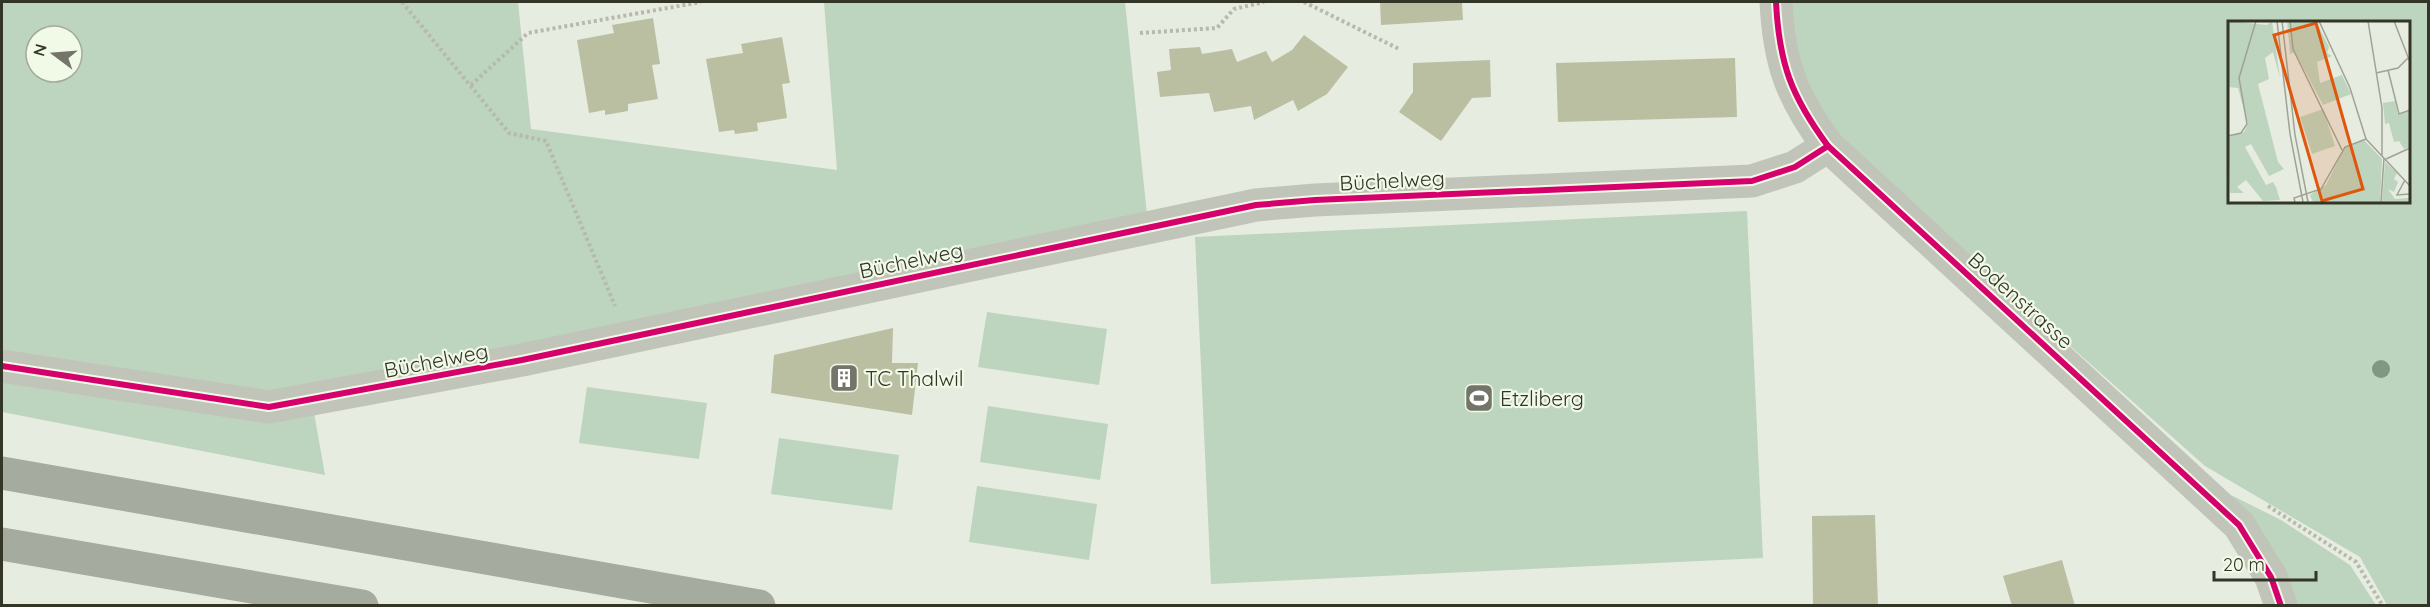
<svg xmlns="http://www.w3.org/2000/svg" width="2430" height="607" viewBox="0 0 2430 607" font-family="Quicksand,sans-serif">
  <rect width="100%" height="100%" fill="#e7ece0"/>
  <g fill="#bdd4be" fill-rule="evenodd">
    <path d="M2,2H518L531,129L837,170L824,2H1125L1147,215L310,390L325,475L2,412ZM36,36H72V72H36Z"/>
    <path d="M1786,2H2428V605H2387L2360,557L2205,466L1842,143L1800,87ZM2229,22H2408V201H2229Z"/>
    <polygon points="1747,211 1763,558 1211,584 1195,237"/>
    <polygon points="987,312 1107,329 1099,385 978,367"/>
    <polygon points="587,387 707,403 699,459 579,443"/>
    <polygon points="988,406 1108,424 1100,480 980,462"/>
    <polygon points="779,438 899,455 892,510 771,494"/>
    <polygon points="977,486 1097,504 1089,560 969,542"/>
    <polygon points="2231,495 2281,520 2350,565 2376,605 2296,605 2262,531"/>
  </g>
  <g fill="#babfa1">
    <polygon points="1380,2 1462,2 1463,20 1381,25"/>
    <polygon points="653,18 660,64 652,65 658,99 628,104 628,111 605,115 605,110 589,113 577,40 614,33 612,25"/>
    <polygon points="1304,35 1348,67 1327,94 1298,111 1293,100 1254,120 1251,106 1214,112 1209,93 1160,97 1157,72 1171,70 1169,49 1200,47 1202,54 1232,49 1237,62 1266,51 1272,62 1292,50"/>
    <polygon points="782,37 790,83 782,84 787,118 757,123 758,131 735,134 734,130 719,132 706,59 743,53 741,44"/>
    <polygon points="1735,58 1737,117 1558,122 1556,63"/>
    <polygon points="1490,60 1491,97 1472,98 1441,141 1399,112 1413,92 1413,63"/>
    <polygon points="893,328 892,363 918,363 912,415 771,393 774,355"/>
    <polygon points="1875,515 1878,606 1813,606 1812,516"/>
    <polygon points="2062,560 2075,606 2012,606 2003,576"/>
  </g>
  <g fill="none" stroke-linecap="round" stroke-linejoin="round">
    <g stroke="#b6baae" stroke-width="4" stroke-dasharray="3 3" stroke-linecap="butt">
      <polyline points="402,2 509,133 546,141 615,306"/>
      <polyline points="1304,2 1399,49"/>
      <polyline points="1140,33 1217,28 1234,9 1264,2"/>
      <polyline points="471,85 528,33 701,2"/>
      <polyline points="2268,506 2356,562 2383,606"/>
    </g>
    <g stroke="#c1c5b9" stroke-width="33">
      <path d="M1776,2C1779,63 1791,96 1828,146L2239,525L2271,577L2281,606"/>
      <polyline points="2,366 269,407 522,360 1256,205 1315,200 1752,181 1795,167 1828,146"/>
    </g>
    <g stroke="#a6ab9f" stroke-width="33">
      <polyline points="2,473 759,606"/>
      <polyline points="2,544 362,606"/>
    </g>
    <g stroke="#f1f9e7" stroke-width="10">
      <g id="cycleway">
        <path d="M1776,2C1779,63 1791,96 1828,146L2239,525L2271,577L2281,606"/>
        <polyline points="2,366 269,407 522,360 1256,205 1315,200 1752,181 1795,167 1828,146"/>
      </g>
    </g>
    <use href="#cycleway" stroke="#d6006c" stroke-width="6"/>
  </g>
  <circle fill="#809882" cx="2381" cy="369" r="9"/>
  <defs>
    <g id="building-square" transform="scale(1.5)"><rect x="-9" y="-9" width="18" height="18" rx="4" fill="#727568" stroke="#f1f9e7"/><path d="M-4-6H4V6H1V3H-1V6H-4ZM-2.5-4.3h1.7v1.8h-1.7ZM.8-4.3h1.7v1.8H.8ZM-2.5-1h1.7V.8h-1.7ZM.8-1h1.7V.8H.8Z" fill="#fff"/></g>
    <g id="stadium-square" transform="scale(1.5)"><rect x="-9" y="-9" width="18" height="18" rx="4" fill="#727568" stroke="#f1f9e7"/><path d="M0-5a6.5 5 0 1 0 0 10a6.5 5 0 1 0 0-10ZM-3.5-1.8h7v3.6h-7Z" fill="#fff"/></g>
  </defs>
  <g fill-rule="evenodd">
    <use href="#building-square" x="844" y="378"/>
    <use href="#stadium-square" x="1479" y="398"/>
  </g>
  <g text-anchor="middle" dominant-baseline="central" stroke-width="4.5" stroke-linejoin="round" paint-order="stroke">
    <g font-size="21" fill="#333527" stroke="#f1f9e7">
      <text transform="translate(1392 180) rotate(-3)">Büchelweg</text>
      <text transform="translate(911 260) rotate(-12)">Büchelweg</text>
      <text transform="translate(2021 300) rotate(42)">Bodenstrasse</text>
      <text transform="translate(436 360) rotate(-11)">Büchelweg</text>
    </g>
    <g font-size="21" fill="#333527" stroke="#f1f9e7" text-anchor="start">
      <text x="865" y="378">TC Thalwil</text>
      <text x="1500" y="398">Etzliberg</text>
    </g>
  </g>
  <g transform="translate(2228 21)">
    <rect width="182" height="182" fill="#e7ece0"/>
    <path d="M0,0L39,4L44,0L52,57L45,31L37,37L41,58L30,63L50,141L56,148L41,155L23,123L17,126L38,164L45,161L48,166L52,179L35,180L18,159L9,166L16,172H2L0,116L16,111L20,103L10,67L0,66ZM59,0H88L101,26L99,32L104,35L89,41L92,62L114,54L123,73L95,84L67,31L62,33ZM167,80L170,94L181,90L182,126L176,128L171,120L166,121L161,102L157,103L155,82ZM95,88L107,125L84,133L72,96ZM136,119L154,138L152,181H85L82,174L98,164L117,126ZM157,141L169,152L166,158L170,161L166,171L160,168L167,178L181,177V181H154Z" fill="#bdd4be"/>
    <path fill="none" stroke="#9fa396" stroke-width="1.5" d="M49,0L62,113L75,181M54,0L67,114L80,181M62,0L65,28L114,129M91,0L122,67L138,118M140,0L154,87V135M166,0L182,41M160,49L171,93L182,89M148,52L170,47L181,36M0,115L13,112L19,103L11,57L28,0M138,118L182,165M158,138L182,127M177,159L169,174L182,173M67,181L66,177L93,168L117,126L138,118M153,181L156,137"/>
    <path fill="#df570d" fill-opacity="0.15" stroke="#df570d" stroke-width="3" d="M88,2L135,168L94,180L46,14Z"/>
    <rect width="182" height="182" fill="none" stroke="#333527" stroke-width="3"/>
  </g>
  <rect width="2430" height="607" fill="none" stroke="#333527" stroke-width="6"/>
  <g transform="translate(54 54) rotate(286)"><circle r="28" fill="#f1f9e7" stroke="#a5ab9a" stroke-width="1.5"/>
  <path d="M0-4.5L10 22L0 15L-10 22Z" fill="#727568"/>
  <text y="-9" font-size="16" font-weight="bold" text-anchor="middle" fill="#333527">N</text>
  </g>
  <path d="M2214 571v9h102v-9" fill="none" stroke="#333527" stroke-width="3"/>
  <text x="2223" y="571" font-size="18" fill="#333527" stroke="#f1f9e7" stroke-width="4.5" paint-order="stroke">20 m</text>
</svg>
